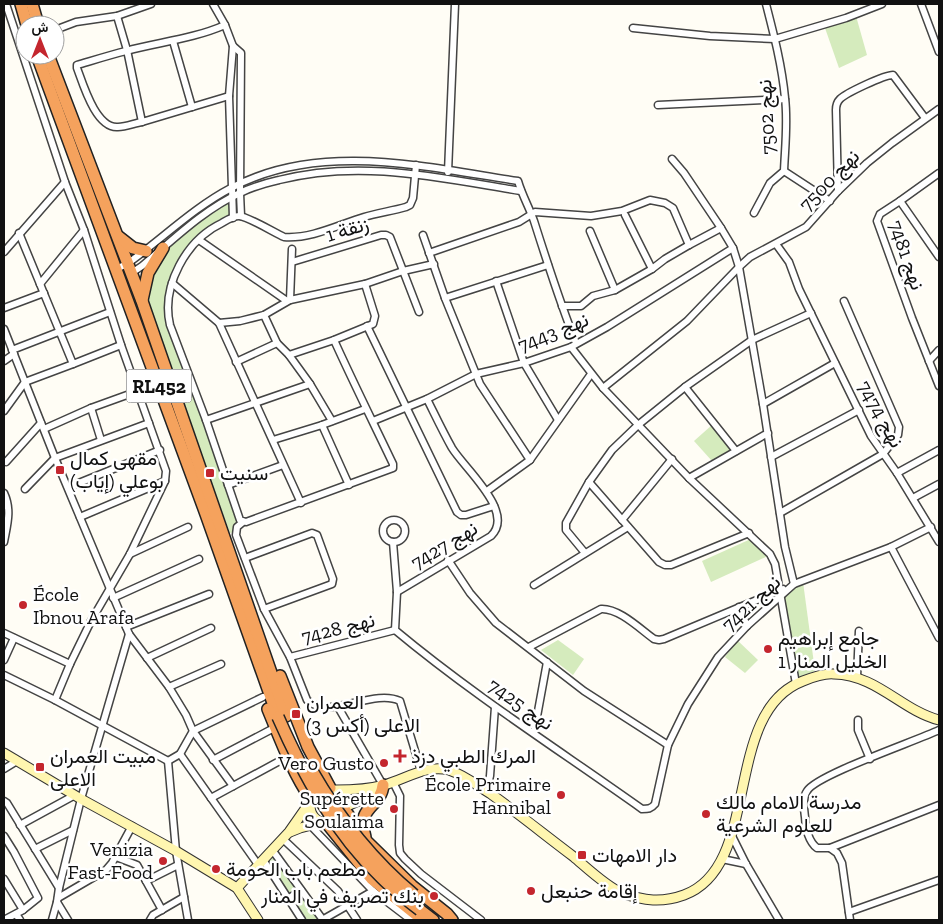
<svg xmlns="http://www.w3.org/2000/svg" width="943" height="924" viewBox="0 0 943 924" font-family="'Zilla Slab',Vazirmatn,serif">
  <rect width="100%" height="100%" fill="#fffdf5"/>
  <g fill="#d5ebbd">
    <polygon points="856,16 867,55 839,68 825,28"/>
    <path d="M230,199V214C205,229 177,251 169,282C166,293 166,305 166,317L241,530L230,533L145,301C152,249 189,225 230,199Z"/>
    <polygon points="712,425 732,450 712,461 694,441"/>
    <polygon points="753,538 770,555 711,582 702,561"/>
    <polygon points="803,582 815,671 794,679 781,598 792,588"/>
    <polygon points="558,640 584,659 573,675 541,650"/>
    <polygon points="737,640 758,660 745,673 725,657"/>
    <polygon points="274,856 298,889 288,895 267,864"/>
    <polygon points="301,893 318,920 305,920 291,899"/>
  </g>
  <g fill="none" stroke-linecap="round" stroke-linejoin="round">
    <g stroke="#444" stroke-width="9">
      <g id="street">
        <polyline points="6,4 65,182 84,230 121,345 166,471 165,481 130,554 91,621 70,664 55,700"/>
        <polyline points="213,4 225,25 233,46 241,53 240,193 241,216"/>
        <polyline points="921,4 939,52"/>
        <polyline points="117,16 127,50 142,122 229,96"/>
        <polyline points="633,28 710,36 775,39 846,18 882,4"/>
        <polyline points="55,30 76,22 117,16 151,4"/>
        <polyline points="173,41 192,107"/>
        <polyline points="233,46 229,96 233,218"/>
        <polyline points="658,105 785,99"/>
        <path d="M142,122C135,123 126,127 118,127C96,129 83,84 77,68V65C94,60 110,55 126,51C159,42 193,39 225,25"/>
        <polyline points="672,159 684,173 721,228 733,248 739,267 763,404 785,547 794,584"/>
        <polyline points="784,171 830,201"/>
        <polyline points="448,172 455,4"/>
        <polyline points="939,173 900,201 939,257"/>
        <path d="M838,191L836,110C836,106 837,102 840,99C846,93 884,75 893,75L925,118"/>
        <polyline points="900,201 880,214 877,221 912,318 939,386"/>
        <path d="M754,213L770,183L784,171C785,147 788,122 785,98C782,66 774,35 766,4"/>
        <polyline points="625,215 652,269"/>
        <polyline points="590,231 615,290"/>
        <polyline points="19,233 73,364 121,345"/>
        <polyline points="423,235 445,298 480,384 530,460"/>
        <polyline points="199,240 287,301"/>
        <polyline points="776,244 789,262 799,289 871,436 897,473 939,542"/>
        <polyline points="4,252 65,182"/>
        <polyline points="429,253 519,222 535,212 591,216 622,211 650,200 665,203 673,208 689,245"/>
        <polyline points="292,262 381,235 386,235 390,237 419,312"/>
        <path d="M116,269L127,264C162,239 193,208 231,188C320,141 425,167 518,181C522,195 529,207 534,221C547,262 560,303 576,343"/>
        <path d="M130,274L142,266C173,240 203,210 240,193C252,187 266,183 279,180C361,159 440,178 521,191"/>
        <polyline points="496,281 524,363 558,420"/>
        <polyline points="172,283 219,323 301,503"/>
        <polyline points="40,284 84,230"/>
        <polyline points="445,298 548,265"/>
        <polyline points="290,300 292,249"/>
        <polyline points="562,306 581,306 593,296 615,290 652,269 665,259 689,245 721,228"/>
        <polyline points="4,308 44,293"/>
        <polyline points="264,315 277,343 289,355 310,384 332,421"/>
        <polyline points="219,323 240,321 264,315 290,300 365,284 403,271 434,264"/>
        <polyline points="367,326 457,512 461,515 466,515 494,506"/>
        <polyline points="4,329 55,458 129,634 169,687 186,715 193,731 180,754"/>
        <path d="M334,340C353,382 373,422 393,464V468L246,522L240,520L206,420L170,325C161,286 186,240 222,223C227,220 233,216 239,216C247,216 275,233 284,237C311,239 338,225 364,217C377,213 392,211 406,207L410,205L413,198L416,165"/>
        <polyline points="571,347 603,388 689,478 770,554 775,564 796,684"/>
        <polyline points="12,350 110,312"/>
        <polyline points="289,355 334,340 373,324 375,316 365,284"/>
        <polyline points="4,361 14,354"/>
        <polyline points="929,361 939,350"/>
        <polyline points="236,362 277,343"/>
        <polyline points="685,387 736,451"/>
        <polyline points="603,388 687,321 739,267 750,257 806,227 838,191 867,163 892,143 939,109"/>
        <polyline points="763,404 835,363"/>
        <polyline points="91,408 101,440"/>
        <polyline points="4,411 25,382 73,364"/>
        <polyline points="206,420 310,384"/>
        <polyline points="373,421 427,399 476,374 524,363 571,347 607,327 733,248"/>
        <polyline points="322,425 349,485"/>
        <polyline points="44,429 91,408 138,391"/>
        <polyline points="273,440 322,425 365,409"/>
        <polyline points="771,457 859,410"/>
        <polyline points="6,462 41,423"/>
        <polyline points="897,473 939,450"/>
        <polyline points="689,478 768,433"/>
        <polyline points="589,482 659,562 665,565 671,565 749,533"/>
        <polyline points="228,485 283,465"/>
        <polyline points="69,487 160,450"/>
        <polyline points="25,489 55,458 149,423"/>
        <polyline points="487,491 530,460 591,374"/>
        <path d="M4,493C12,510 7,525 4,542"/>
        <polyline points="913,498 939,484"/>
        <polyline points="780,513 883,454 898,435 899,427 844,301"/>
        <polyline points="80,517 165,481"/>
        <circle cx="394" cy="531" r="11"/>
        <polyline points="622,520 672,459"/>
        <path d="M243,522L237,527L236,535L264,609L290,657L307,700C328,721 373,688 400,701L421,771"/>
        <path d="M393,542L397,592L395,630C473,695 559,750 642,809C648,809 651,809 655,804L668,745L688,704L718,657L747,626L794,584L891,547L931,527"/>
        <polyline points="891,547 939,638"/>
        <polyline points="585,553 566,530 566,523 589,482 612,450 638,425 685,387 752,340 811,313"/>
        <polyline points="130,554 188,527"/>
        <polyline points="245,558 312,533 317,535 333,579 332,584 264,609"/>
        <polyline points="448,560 470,593 496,623 584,691 668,745"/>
        <polyline points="534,585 628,527"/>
        <path d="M397,592L491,536C516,512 464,468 452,448C443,432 435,415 427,399"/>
        <polyline points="113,598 199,559"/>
        <polyline points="739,607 747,626"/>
        <polyline points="126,627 209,594"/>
        <polyline points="4,633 70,664"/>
        <path d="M529,647L601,609C619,608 640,629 654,639L659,640L664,639L783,589"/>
        <polyline points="290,657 395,630"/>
        <polyline points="147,658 211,628"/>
        <polyline points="4,660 14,638"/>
        <polyline points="4,675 55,700 168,761 180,754 259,866"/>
        <polyline points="857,677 859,631"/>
        <polyline points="169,687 221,664"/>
        <polyline points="338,707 383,785"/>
        <polyline points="858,720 858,730 870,759"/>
        <polyline points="534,733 547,662"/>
        <polyline points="213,760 274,728"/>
        <polyline points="168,761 176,851 188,920"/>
        <polyline points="4,769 17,761"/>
        <polyline points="393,782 400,796 399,845 400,853 405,859 421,874 481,920"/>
        <polyline points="233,786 193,731 263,697"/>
        <polyline points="486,791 490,776 495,707"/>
        <polyline points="211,798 287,757"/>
        <polyline points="4,801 7,803 59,888"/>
        <polyline points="20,825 75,795"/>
        <polyline points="310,825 373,891 411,920"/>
        <polyline points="731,834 746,864 779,920"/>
        <polyline points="4,836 14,852 38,898 23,910 4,920"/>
        <polyline points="283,839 338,891 357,920"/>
        <polyline points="830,848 939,805"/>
        <polyline points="35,849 73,830"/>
        <polyline points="273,851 323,920"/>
        <polyline points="116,857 137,865 146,881 178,865"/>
        <polyline points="722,859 746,864"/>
        <polyline points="264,861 302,920"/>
        <polyline points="4,879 23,910"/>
        <polyline points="146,881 162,910"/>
        <polyline points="58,898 106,870 112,863 132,826"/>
        <polyline points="288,899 301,890"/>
        <polyline points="849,912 939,880"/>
        <polyline points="16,914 20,920"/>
        <polyline points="52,920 57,902"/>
        <polyline points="68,920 57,902 59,888 81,799 129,634"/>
        <polyline points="150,920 153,915 184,897"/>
        <polyline points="322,920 373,891"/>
        <path d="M850,920L842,863L837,853L830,848H817C809,842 805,828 805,817C804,809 802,798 807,791C816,775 916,741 939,730"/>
      </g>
    </g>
    <g stroke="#333" stroke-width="11">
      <g id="secondary">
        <polyline points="4,753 81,799 176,851 237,888 258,920"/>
        <circle cx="327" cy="806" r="17"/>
        <path d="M336,790C352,790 369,789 384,785C406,779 426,764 449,770C464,775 478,786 491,794C519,814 546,836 574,857C587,868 607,887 622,893C644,901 662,903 684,895C763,866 721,712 803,681C813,677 824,673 834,674C877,675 901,710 939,720"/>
        <polyline points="345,807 361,800 381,787"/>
        <polyline points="290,832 300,828 323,822"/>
        <polyline points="237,888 289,832 310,802"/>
      </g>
    </g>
    <g stroke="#222" stroke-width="14">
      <g id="highway">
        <polyline points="21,4 27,25"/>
        <polyline points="32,4 38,25"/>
        <polyline points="37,55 206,514 278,717"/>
        <polyline points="48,55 142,301 286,716"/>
        <polyline points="119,237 133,248 146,251"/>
        <polyline points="142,300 148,273 163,248"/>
        <polyline points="280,676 308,747 330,788"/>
        <path d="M268,709C281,740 292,771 311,799"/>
        <polyline points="344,809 366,841 412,886 447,914 452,920"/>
        <polyline points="327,823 372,879 423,920"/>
        <path d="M365,837C356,805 381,808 383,785"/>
        <polyline points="420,910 433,920"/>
      </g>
    </g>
    <use href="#street" stroke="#fff" stroke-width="6"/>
    <use href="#secondary" stroke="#fff6b0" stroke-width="9"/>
    <use href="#highway" stroke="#f5a25d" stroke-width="11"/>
    <g stroke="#222" stroke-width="14" stroke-linecap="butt">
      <g id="highway-bridge">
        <path d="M278,717C304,776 335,833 382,878C394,890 407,900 420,910"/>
        <path d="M312,771C339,818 372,860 414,895"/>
      </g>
    </g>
    <use href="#highway-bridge" stroke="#f5a25d" stroke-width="11"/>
  </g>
  <g fill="#c4262e" stroke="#fff" stroke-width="2">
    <rect x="55" y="465" width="10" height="10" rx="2.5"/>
    <rect x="205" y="468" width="10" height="10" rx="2.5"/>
    <circle cx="23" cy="605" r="5"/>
    <circle cx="768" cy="649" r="5"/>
    <rect x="291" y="709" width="10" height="10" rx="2.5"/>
    <path d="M397.5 748.5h5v5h5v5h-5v5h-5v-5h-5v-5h5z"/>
    <circle cx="384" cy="763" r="5"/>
    <rect x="35" y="762" width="10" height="10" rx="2.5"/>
    <circle cx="561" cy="795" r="5"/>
    <circle cx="394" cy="809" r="5"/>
    <circle cx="706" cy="814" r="5"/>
    <rect x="577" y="850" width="10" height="10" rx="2.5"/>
    <circle cx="163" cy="861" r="5"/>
    <circle cx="216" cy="869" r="5"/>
    <circle cx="531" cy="891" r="5"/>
    <circle cx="434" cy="896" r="5"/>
  </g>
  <g text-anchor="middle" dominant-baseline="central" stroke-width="5" stroke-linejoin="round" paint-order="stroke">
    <rect fill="#fff" stroke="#585858" stroke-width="1" x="126.5" y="369.5" width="65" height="33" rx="4"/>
    <g font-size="19" font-weight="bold" fill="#111">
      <text x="159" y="386">RL452</text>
    </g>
    <g font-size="20" fill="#111" stroke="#fff">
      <text transform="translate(766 117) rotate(-93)">نهج 7502</text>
      <text transform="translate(829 180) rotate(-46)">نهج 7500</text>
      <text transform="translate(347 229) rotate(-17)">زنقة 1</text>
      <text transform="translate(907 255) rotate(71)">نهج 7481</text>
      <text transform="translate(553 332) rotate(-22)">نهج 7443</text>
      <text transform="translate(881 414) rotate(61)">نهج 7474</text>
      <text transform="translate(444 545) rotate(-31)">نهج 7427</text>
      <text transform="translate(751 603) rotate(-43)">نهج 7421</text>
      <text transform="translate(338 628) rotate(-14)">نهج 7428</text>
      <text transform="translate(521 704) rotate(35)">نهج 7425</text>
    </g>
    <g font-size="20" fill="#111" stroke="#fff" text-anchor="start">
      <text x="70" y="458">مقهى كمال<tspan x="70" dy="23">بوعلي (إياب)</tspan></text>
      <text x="220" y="473">سنيت</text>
      <text x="33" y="594">École<tspan x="33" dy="23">Ibnou Arafa</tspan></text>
      <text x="778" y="638">جامع إبراهيم<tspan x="778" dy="23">الخليل المنار 1</tspan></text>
      <text x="306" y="702">العمران<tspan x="306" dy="23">الاعلى (أكس 3)</tspan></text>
      <text x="50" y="756">مبيت العمران<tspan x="50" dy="23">الاعلى</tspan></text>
      <text x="411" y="756">المرك الطبي دزذ</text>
      <text x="374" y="763" text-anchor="end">Vero Gusto</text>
      <text x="551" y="784" text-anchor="end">École Primaire<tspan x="551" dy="23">Hannibal</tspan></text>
      <text x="384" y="798" text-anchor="end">Supérette<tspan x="384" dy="23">Soulaima</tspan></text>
      <text x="716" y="802">مدرسة الامام مالك<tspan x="716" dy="23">للعلوم الشرعية</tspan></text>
      <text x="153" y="849" text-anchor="end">Venizia<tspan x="153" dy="23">Fast-Food</tspan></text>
      <text x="592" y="855">دار الامهات</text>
      <text x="226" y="869">مطعم باب الحومة</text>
      <text x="541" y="891">إقامة حنبعل</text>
      <text x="424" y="896" text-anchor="end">بنك تصريف في المنار</text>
    </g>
  </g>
  <rect width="943" height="924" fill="none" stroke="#111111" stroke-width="10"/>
  <g transform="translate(40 40)"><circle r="24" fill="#ffffff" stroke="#a0a0a0"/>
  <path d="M0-4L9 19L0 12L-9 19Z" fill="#c4262e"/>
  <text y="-8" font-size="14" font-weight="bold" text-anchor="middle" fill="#111111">ش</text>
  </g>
</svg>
